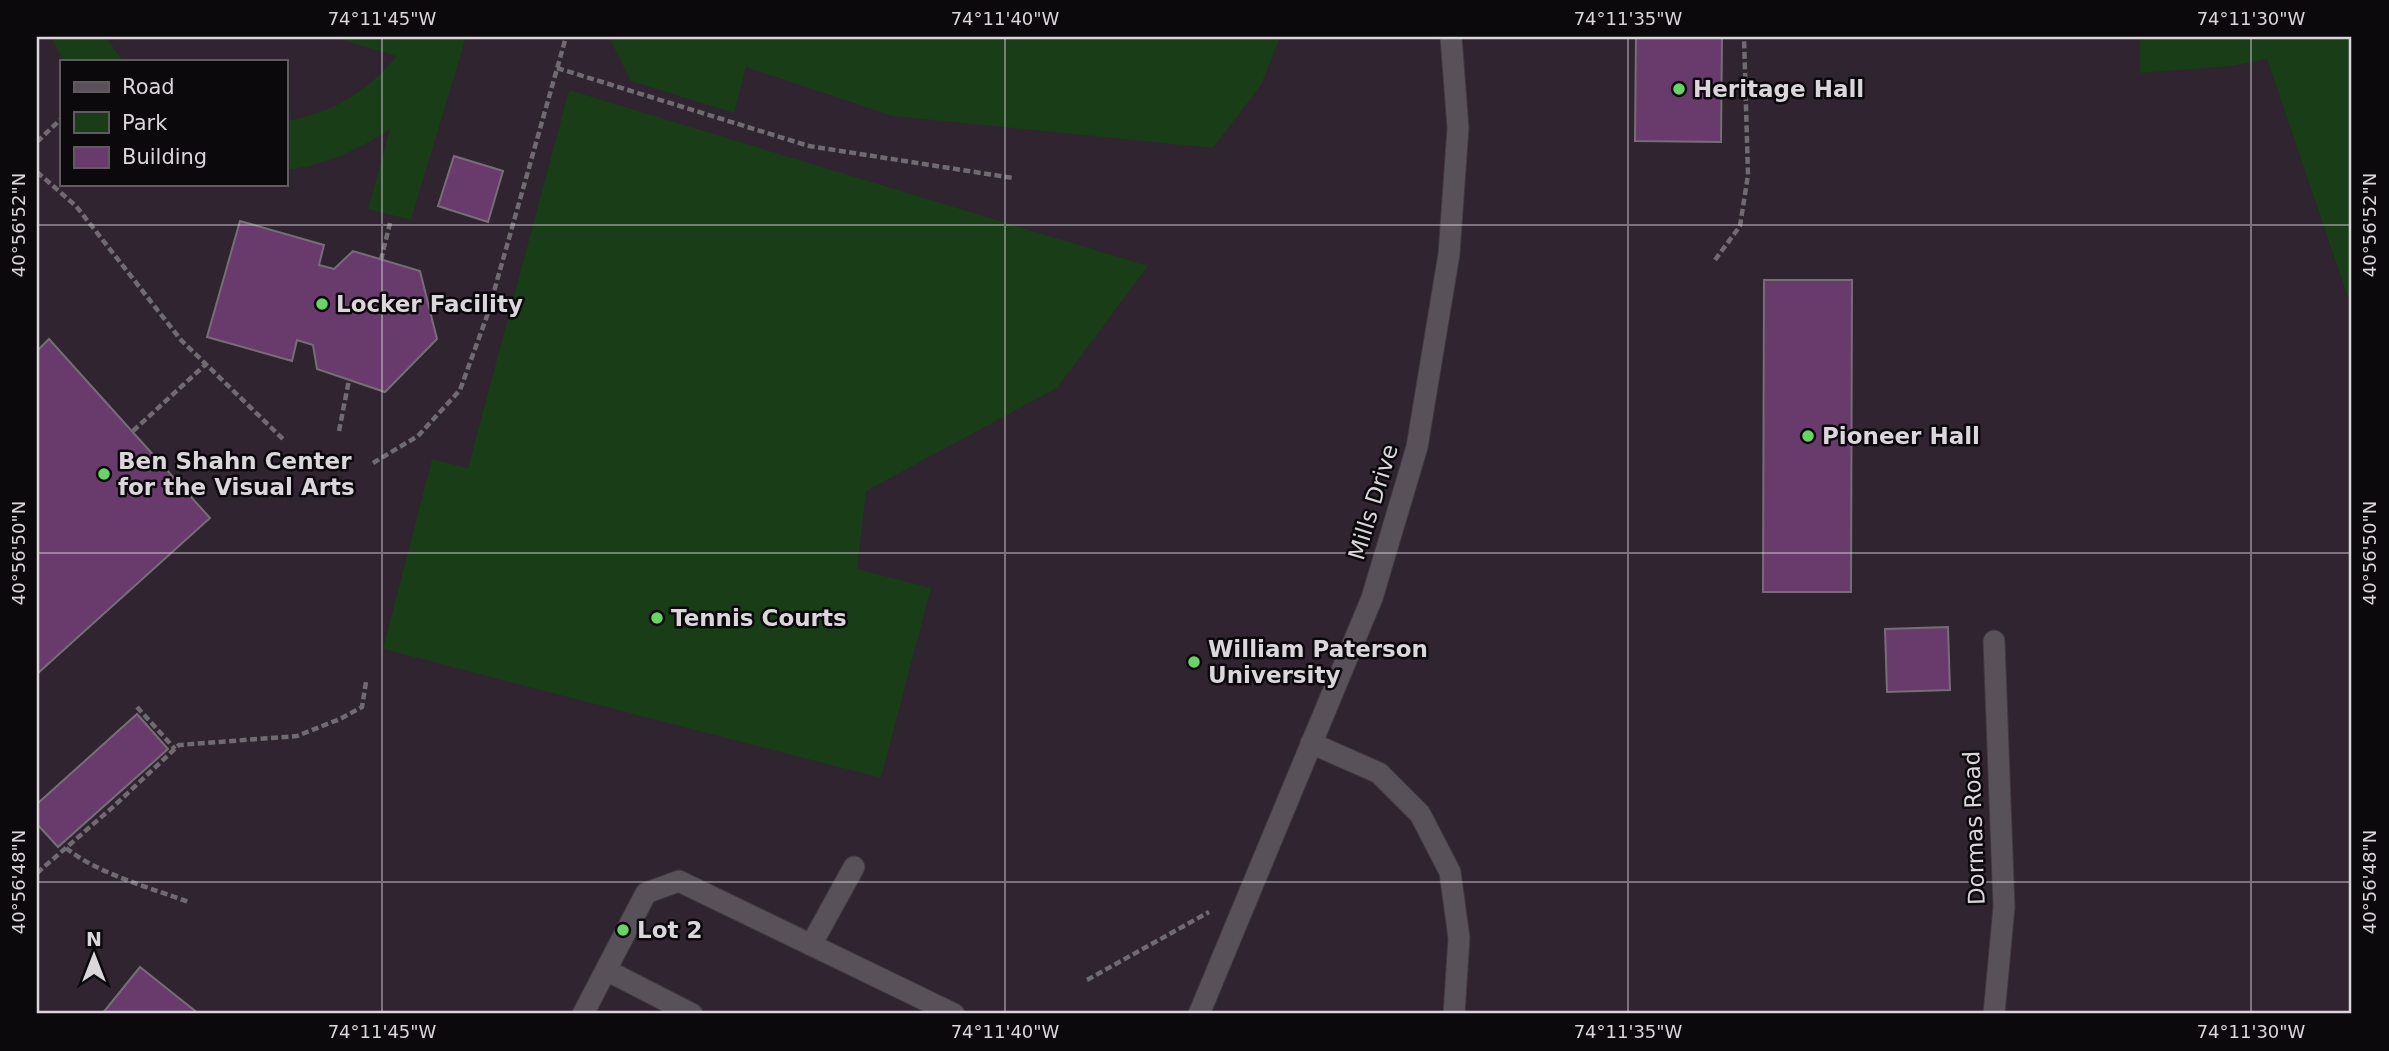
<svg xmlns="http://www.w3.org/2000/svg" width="2389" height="1051" viewBox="0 0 2389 1051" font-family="'DejaVu Sans',sans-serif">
  <rect width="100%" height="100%" fill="#241e24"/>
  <path fill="#2f2430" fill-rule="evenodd" d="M37,37H2260L2352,310V1014H37ZM61,61H285V184H61Z"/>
  <g fill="#183d17">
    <polygon points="51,37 106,37 123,61 64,61"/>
    <path d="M333,37H466L411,220L368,209L390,129C358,150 324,166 285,170V121C328,115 370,91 396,56Z"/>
    <polygon points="609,37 1280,37 1261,85 1213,148 893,116 746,67 734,113 631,81"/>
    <polygon points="2140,37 2352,37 2352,310 2267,59 2231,66 2140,73"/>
    <polygon points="569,90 1148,266 1057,388 866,491 857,569 931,588 881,778 383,649 432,459 468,468"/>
  </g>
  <g fill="#693a6c" stroke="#766e76" stroke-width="2">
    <polygon points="1636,37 1722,37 1721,142 1635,141"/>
    <polygon points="454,156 503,171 488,222 438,206"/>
    <polygon points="240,221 324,245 319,265 334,269 353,251 420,271 437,339 385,392 317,369 313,345 297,340 292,361 207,337"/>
    <polygon points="1764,280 1852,280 1851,592 1763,592"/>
    <polygon points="49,339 210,518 37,674 37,351"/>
    <polygon points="1948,627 1950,690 1887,692 1885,629"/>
    <polygon points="137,714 168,749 58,847 37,824 37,804"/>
    <polygon points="140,967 199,1014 102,1014"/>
  </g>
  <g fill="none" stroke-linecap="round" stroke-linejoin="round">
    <g stroke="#3e393f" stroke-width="23">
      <g id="minor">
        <polyline points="1994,641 2004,907 1994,1014"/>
        <polyline points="1311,743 1379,773 1420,814 1450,872 1459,938 1454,1014"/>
        <polyline points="811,945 854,867"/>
        <polyline points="606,970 692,1014"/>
        <polyline points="583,1014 646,893 679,881 954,1014"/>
        <polyline points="1199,1014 1372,598 1417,447 1449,254 1458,128 1451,37"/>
      </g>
    </g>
    <g stroke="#706b70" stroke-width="4.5" stroke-dasharray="7 3.5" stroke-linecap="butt">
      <polyline points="557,68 809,146 1013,178"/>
      <polyline points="37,142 61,119"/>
      <polyline points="37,172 76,206 181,340 284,440"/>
      <polyline points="381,260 390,223"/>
      <polyline points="1715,260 1740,226 1748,175 1744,37"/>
      <polyline points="133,431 206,364"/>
      <polyline points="339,431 349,380"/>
      <polyline points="373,463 418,436 460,390 487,316 566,37"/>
      <polyline points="137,707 175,749"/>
      <path d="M66,848C98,874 151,888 189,902"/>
      <polyline points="37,873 114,806 179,745 297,736 340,719 362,707 366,682"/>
      <polyline points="1087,980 1209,912"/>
    </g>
    <use href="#minor" stroke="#585159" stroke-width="21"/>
  </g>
  <path fill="none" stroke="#dbd6db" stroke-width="2" stroke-opacity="0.45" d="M382,37V1014M1005,37V1014M1628,37V1014M2251,37V1014M37,225H2352M37,553H2352M37,882H2352"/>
  <g fill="#68d465" stroke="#0c090c" stroke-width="2.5">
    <circle cx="1679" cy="89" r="7"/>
    <circle cx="322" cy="304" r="7"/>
    <circle cx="1808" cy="436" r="7"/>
    <circle cx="104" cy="474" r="7"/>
    <circle cx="657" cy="618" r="7"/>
    <circle cx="1194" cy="662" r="7"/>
    <circle cx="623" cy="930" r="7"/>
  </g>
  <g text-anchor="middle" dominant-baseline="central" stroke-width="5" stroke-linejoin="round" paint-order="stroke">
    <g font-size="23" font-weight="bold" fill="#dbd6db" stroke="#0c090c" text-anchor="start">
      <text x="1693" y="89">Heritage Hall</text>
      <text x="336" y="304">Locker Facility</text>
      <text x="1822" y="436">Pioneer Hall</text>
      <text x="118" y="461">Ben Shahn Center<tspan x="118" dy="26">for the Visual Arts</tspan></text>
      <text x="671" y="618">Tennis Courts</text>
      <text x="1208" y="649">William Paterson<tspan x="1208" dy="26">University</tspan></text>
      <text x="637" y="930">Lot 2</text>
    </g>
    <g font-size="23" fill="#dbd6db" stroke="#0c090c">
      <text transform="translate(1373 502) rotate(-73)">Mills Drive</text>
      <text transform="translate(1974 828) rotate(-92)">Dormas Road</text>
    </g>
  </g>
  <rect width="2389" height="1051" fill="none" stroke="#0c090c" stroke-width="77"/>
  <rect x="60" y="60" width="228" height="126" fill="#0c090c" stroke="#5f5b5f" stroke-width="2"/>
  <rect x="74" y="82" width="35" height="10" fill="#585159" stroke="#5f5b5f" stroke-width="2"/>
  <text x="122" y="94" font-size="21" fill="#dbd6db">Road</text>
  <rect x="74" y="112" width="35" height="21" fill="#183d17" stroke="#5f5b5f" stroke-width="2"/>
  <text x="122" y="130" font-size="21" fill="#dbd6db">Park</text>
  <rect x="74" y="147" width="35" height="21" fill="#693a6c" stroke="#5f5b5f" stroke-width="2"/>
  <text x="122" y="164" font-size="21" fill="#dbd6db">Building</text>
  <g transform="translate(94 956)" stroke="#0c090c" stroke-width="5" paint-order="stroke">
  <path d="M0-5L12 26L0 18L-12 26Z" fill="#dbd6db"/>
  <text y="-10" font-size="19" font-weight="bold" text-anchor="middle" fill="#dbd6db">N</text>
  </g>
  <rect x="38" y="38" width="2312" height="974" fill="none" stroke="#dbd6db" stroke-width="2.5"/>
  <g font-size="18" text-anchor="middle" fill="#dbd6db">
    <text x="382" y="25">74°11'45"W</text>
    <text x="1005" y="25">74°11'40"W</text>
    <text x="1628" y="25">74°11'35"W</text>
    <text x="2251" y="25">74°11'30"W</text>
    <text transform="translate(19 225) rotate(-90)" y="6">40°56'52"N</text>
    <text transform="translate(2370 225) rotate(-90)" y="6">40°56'52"N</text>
    <text transform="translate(19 553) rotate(-90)" y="6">40°56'50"N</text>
    <text transform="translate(2370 553) rotate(-90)" y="6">40°56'50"N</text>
    <text transform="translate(19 882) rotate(-90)" y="6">40°56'48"N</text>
    <text transform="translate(2370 882) rotate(-90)" y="6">40°56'48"N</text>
    <text x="382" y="1038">74°11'45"W</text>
    <text x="1005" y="1038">74°11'40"W</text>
    <text x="1628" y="1038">74°11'35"W</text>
    <text x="2251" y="1038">74°11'30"W</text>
  </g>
</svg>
